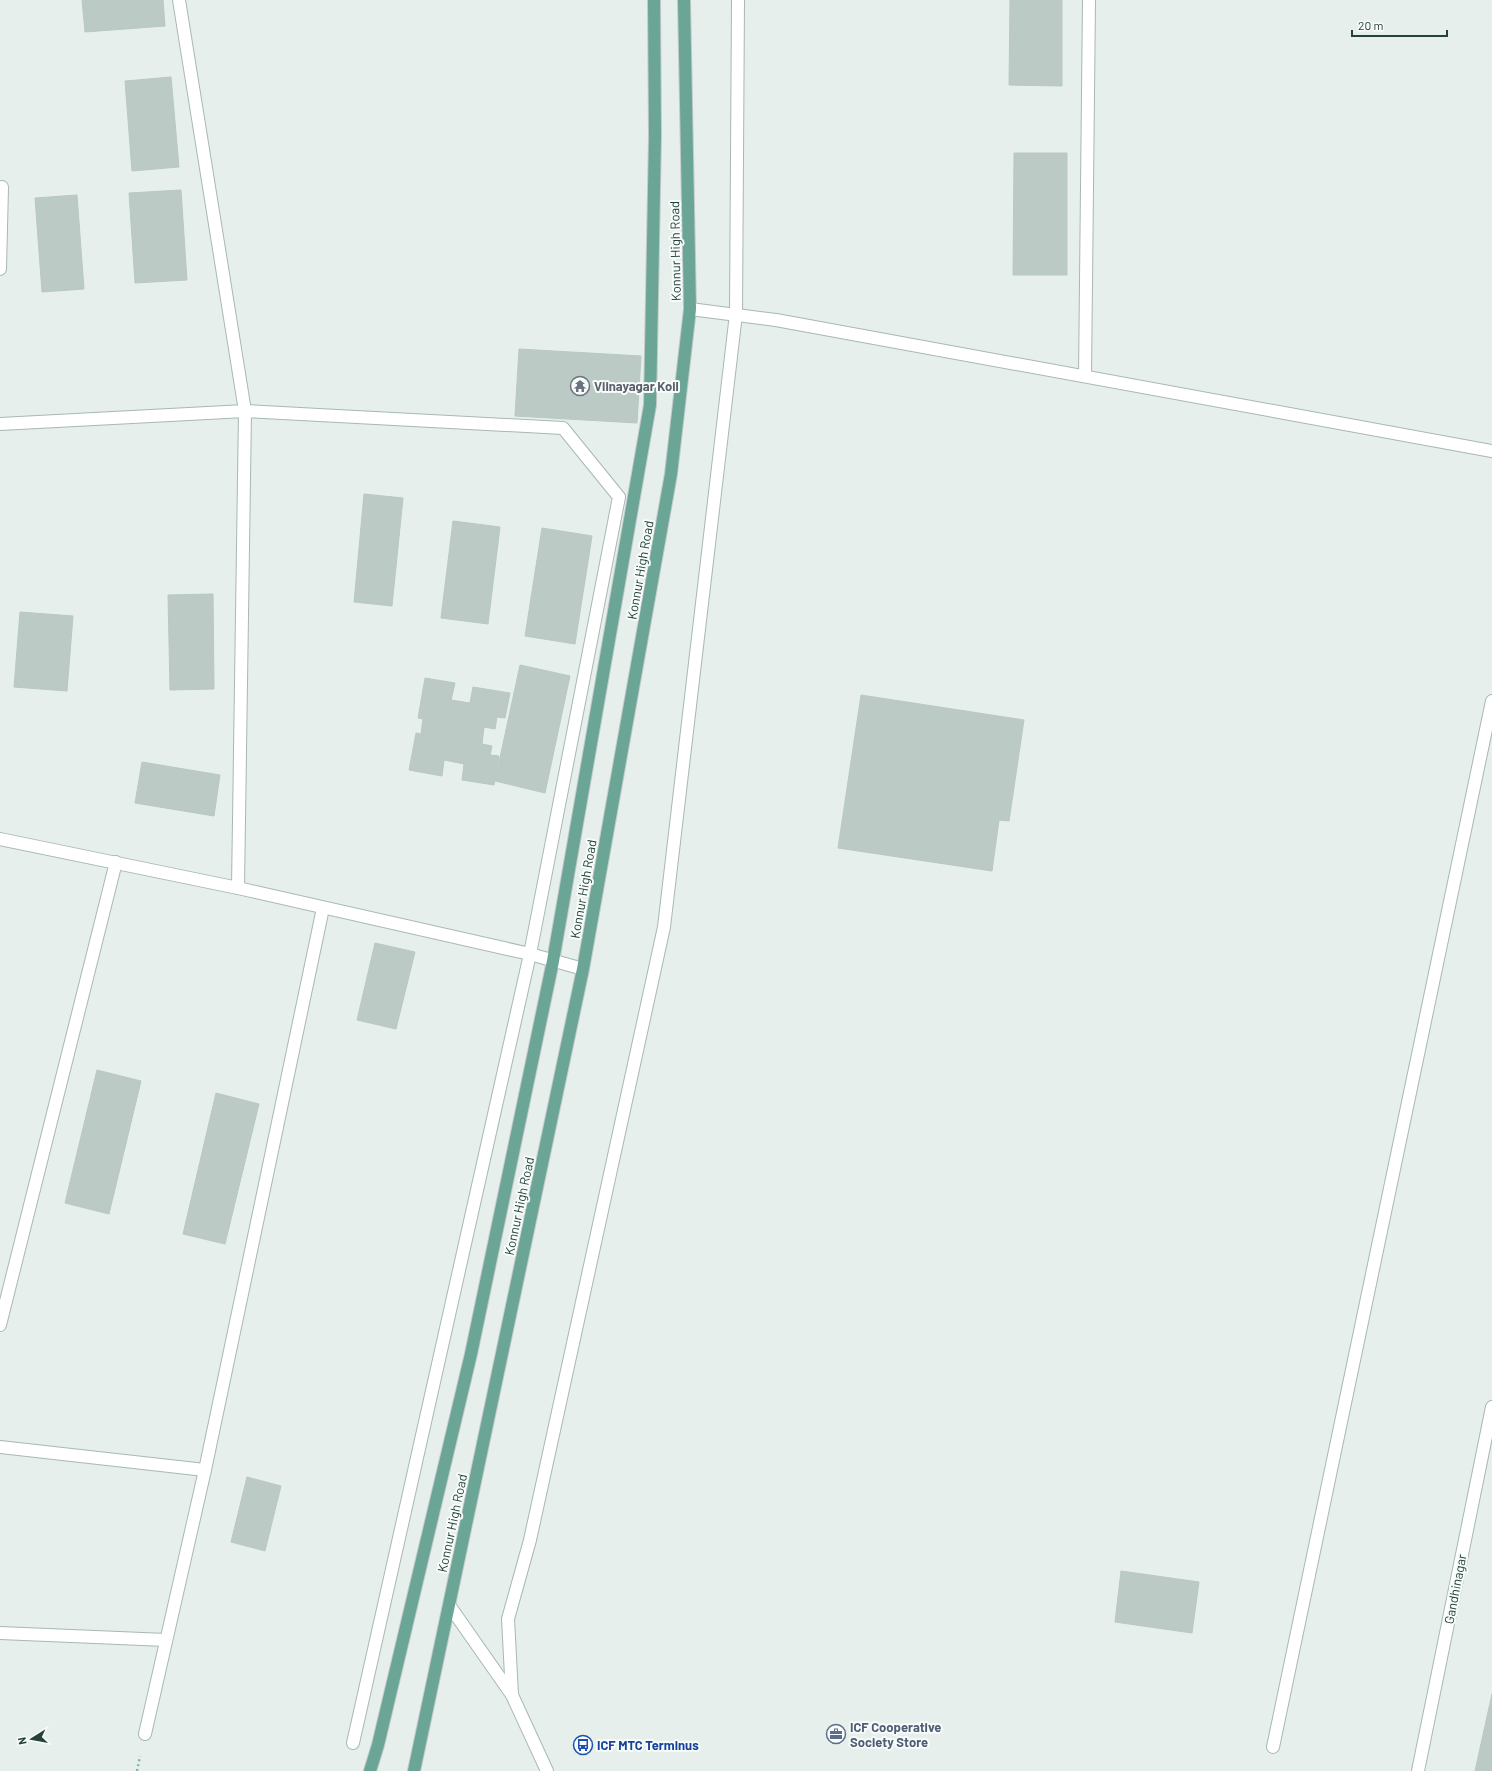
<svg xmlns="http://www.w3.org/2000/svg" width="1492" height="1771" viewBox="0 0 1492 1771" font-family="Barlow,sans-serif">
  <rect width="100%" height="100%" fill="#e6efeb"/>
  <g fill="#bbcac4" stroke="#b8c9c2">
    <polygon points="82,0 163,0 165,26 85,32"/>
    <polygon points="1010,0 1062,0 1062,86 1009,85"/>
    <polygon points="171,77 179,167 132,171 125,81"/>
    <polygon points="1014,153 1067,153 1067,275 1013,275"/>
    <polygon points="181,190 187,280 135,283 129,193"/>
    <polygon points="77,195 84,289 42,292 35,198"/>
    <polygon points="519,349 641,356 637,423 515,416"/>
    <polygon points="364,494 403,498 392,606 354,602"/>
    <polygon points="453,521 500,527 488,624 441,618"/>
    <polygon points="542,528 592,536 575,644 525,636"/>
    <polygon points="213,594 214,689 170,690 168,595"/>
    <polygon points="20,612 73,616 67,691 14,687"/>
    <polygon points="520,665 570,676 545,793 495,781"/>
    <polygon points="425,678 455,683 451,700 470,703 473,687 510,693 505,718 497,717 495,729 484,727 482,744 492,746 490,755 499,756 494,785 462,780 464,764 444,760 442,776 409,770 416,733 421,734 423,719 418,718"/>
    <polygon points="861,695 1024,720 1009,821 999,820 992,871 838,848"/>
    <polygon points="142,762 220,775 214,816 135,803"/>
    <polygon points="375,943 415,952 396,1029 357,1020"/>
    <polygon points="97,1070 141,1081 109,1214 65,1203"/>
    <polygon points="216,1093 259,1104 225,1244 183,1234"/>
    <polygon points="247,1477 281,1486 265,1551 231,1542"/>
    <polygon points="1121,1571 1199,1582 1192,1633 1115,1622"/>
    <polygon points="1492,1694 1492,1771 1475,1771"/>
  </g>
  <g fill="none" stroke-linecap="round" stroke-linejoin="round">
    <g stroke="#a8b8b2" stroke-width="14">
      <g id="street">
        <polyline points="0,269 2,187"/>
        <polyline points="690,309 776,320 1492,451"/>
        <polyline points="1085,376 1089,0"/>
        <polyline points="0,424 245,411 179,0"/>
        <polyline points="0,839 238,888 530,954 583,969"/>
        <polyline points="238,888 245,411 563,428 619,497 530,954 353,1743"/>
        <polyline points="0,1325 116,862"/>
        <polyline points="0,1447 205,1470"/>
        <polyline points="449,1605 512,1695"/>
        <polyline points="0,1633 166,1640"/>
        <polyline points="145,1734 205,1470 323,908"/>
        <polyline points="1273,1747 1492,701"/>
        <polyline points="547,1771 512,1695 508,1619 530,1540 664,927 736,314 738,0"/>
        <polyline points="1418,1771 1492,1407"/>
      </g>
    </g>
    <g stroke="#c2cac8" stroke-width="14">
      <g id="primary">
        <polyline points="370,1771 378,1745 471,1354 553,961 650,405 655,136 654,0"/>
        <polyline points="414,1771 583,969 671,474 690,309 684,0"/>
      </g>
    </g>
    <polyline stroke="#86b3a5" stroke-width="2.5" stroke-dasharray="2 3" stroke-linecap="butt" points="137,1771 140,1756"/>
    <use href="#street" stroke="#fff" stroke-width="12"/>
    <use href="#primary" stroke="#6aa596" stroke-width="12"/>
  </g>
  <defs>
    <g id="temple-ring" transform="scale(1)"><circle r="9.5" fill="#f7fbf9" stroke="#6b7280" stroke-width="1.5"/><path d="M0-6L5-2H3V0L6.5 2.5H4V6H1.5V3h-3V6H-4V2.5H-6.5L-3 0V-2H-5Z" fill="#6b7280"/></g>
    <g id="office-ring" transform="scale(1)"><circle r="9.5" fill="#f7fbf9" stroke="#5c6f8a" stroke-width="1.5"/><path d="M-6-3h4V-5.5h4V-3h4V5H-6ZM-1-4.5V-3h2v-1.5ZM-6 0V1H6V0Z" fill="#5c6f8a"/></g>
    <g id="bus-ring" transform="scale(1)"><circle r="9.5" fill="#f7fbf9" stroke="#1a4fb4" stroke-width="1.5"/><path d="M-5-6H5V4H4V6H2V4H-2V6H-4V4H-5ZM-3.5-4V0h7V-4ZM-3.5 1.2v1.5H-2V1.2ZM2 1.2v1.5H3.5V1.2Z" fill="#1a4fb4"/></g>
  </defs>
  <g fill-rule="evenodd">
    <use href="#temple-ring" x="580" y="386"/>
    <use href="#office-ring" x="836" y="1734"/>
    <use href="#bus-ring" x="583" y="1745"/>
  </g>
  <g text-anchor="middle" dominant-baseline="central" stroke-width="4" stroke-linejoin="round" paint-order="stroke">
    <g font-size="13" fill="#24423a" stroke="#f7fbf9">
      <text transform="translate(675 251) rotate(-91)">Konnur High Road</text>
      <text transform="translate(640 570) rotate(-80)">Konnur High Road</text>
      <text transform="translate(583 889) rotate(-80)">Konnur High Road</text>
      <text transform="translate(519 1206) rotate(-78)">Konnur High Road</text>
      <text transform="translate(452 1523) rotate(-78)">Konnur High Road</text>
      <text transform="translate(1455 1589) rotate(-79)">Gandhinagar</text>
    </g>
    <g font-size="13" font-weight="bold" fill="#5b616d" stroke="#f7fbf9" text-anchor="start">
      <text x="594" y="386">Viinayagar Koil</text>
    </g>
    <g font-size="13" font-weight="bold" fill="#4e5e75" stroke="#f7fbf9" text-anchor="start">
      <text x="850" y="1727">ICF Cooperative<tspan x="850" dy="15">Society Store</tspan></text>
    </g>
    <g font-size="13" font-weight="bold" fill="#164399" stroke="#f7fbf9" text-anchor="start">
      <text x="597" y="1745">ICF MTC Terminus</text>
    </g>
  </g>
  <g transform="translate(32 1739) rotate(259)" stroke="#f7fbf9" stroke-width="3" paint-order="stroke">
  <path d="M0-3L7 15L0 10L-7 15Z" fill="#24423a"/>
  <text y="-6" font-size="11" font-weight="bold" text-anchor="middle" fill="#24423a">N</text>
  </g>
  <path d="M1352 30v6h95v-6" fill="none" stroke="#24423a" stroke-width="2"/>
  <text x="1358" y="30" font-size="12" fill="#24423a" stroke="#f7fbf9" stroke-width="3" paint-order="stroke">20 m</text>
</svg>
